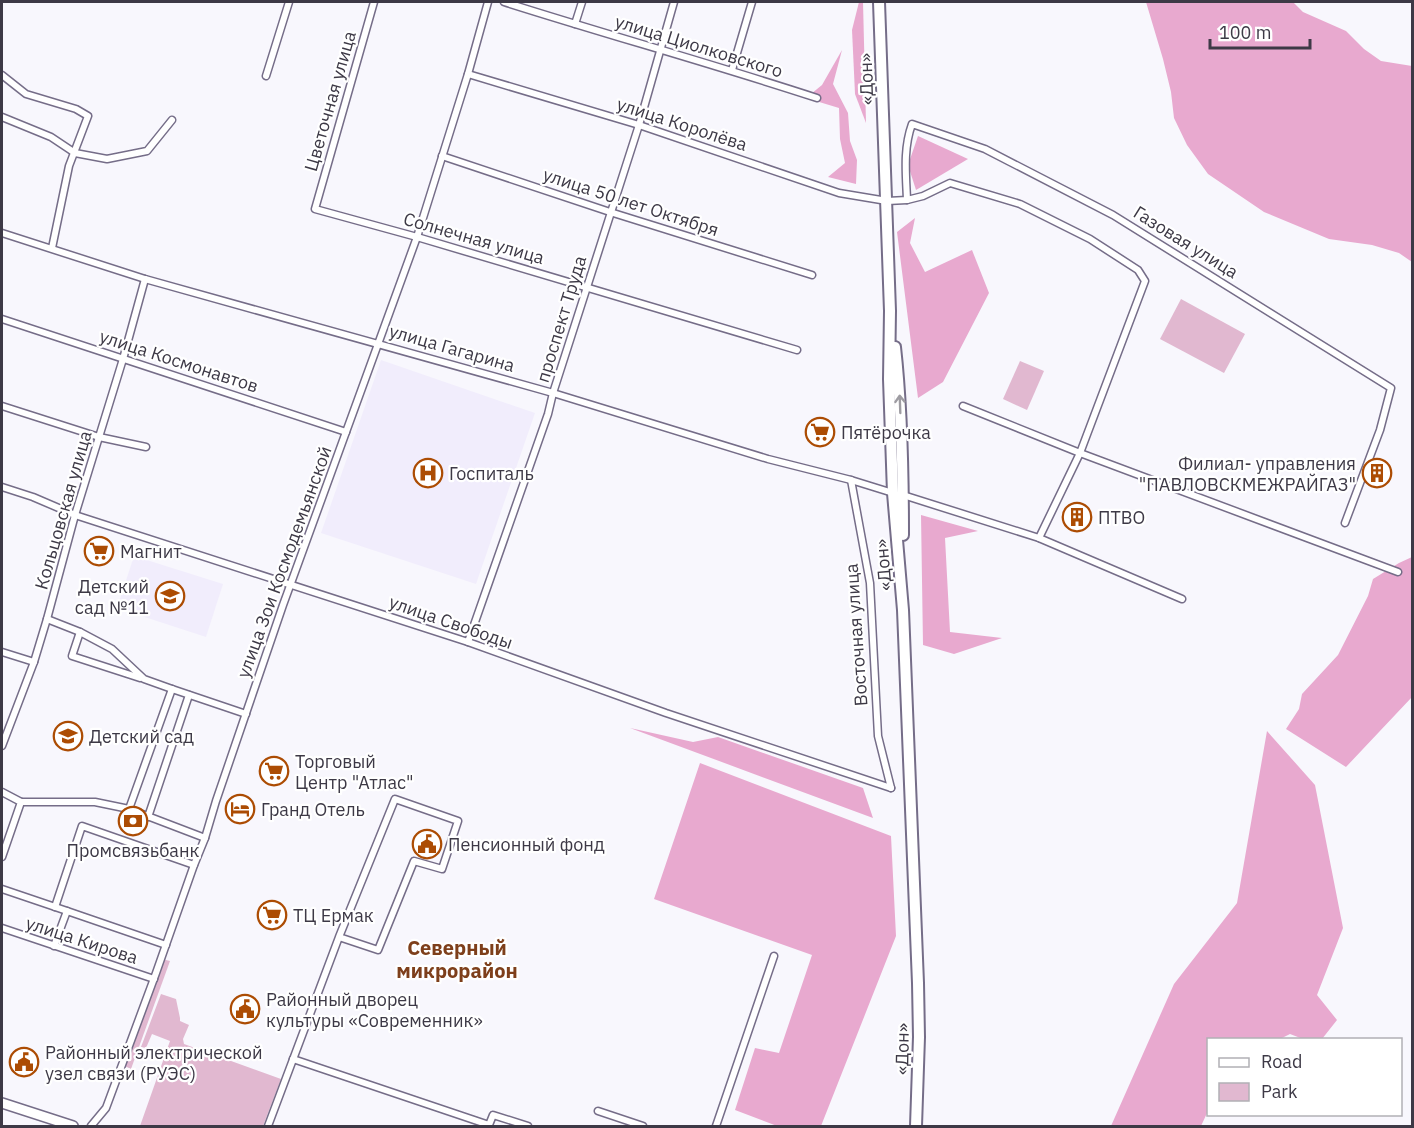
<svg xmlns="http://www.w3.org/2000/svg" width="1414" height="1128" viewBox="0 0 1414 1128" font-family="'IBM Plex Sans',sans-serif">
  <rect width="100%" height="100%" fill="#f8f7fd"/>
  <g fill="#f1edfc">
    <polygon points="381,360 535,413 476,584 321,533"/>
    <polygon points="134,556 223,584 206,637 117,608"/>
  </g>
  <g fill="#e1b8d0">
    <polygon points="1181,299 1245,334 1224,373 1160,339"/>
    <polygon points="1020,361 1044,371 1027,410 1003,399"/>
    <polygon points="162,959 170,961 131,1069 124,1066"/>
    <polygon points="161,994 176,999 180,1018 180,1021 189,1025 183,1039 184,1044 281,1079 263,1126 140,1126 170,1041 152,1034 146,1048 141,1047"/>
  </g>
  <g fill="#e8a9cf">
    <polygon points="859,2 863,2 866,123 855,94 852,30"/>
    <polygon points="1146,2 1293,2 1303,12 1346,31 1364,49 1381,61 1412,66 1412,262 1399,253 1372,245 1329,239 1264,212 1208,174 1187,145 1174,118 1171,92 1163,59"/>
    <polygon points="842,50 833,84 848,113 850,141 857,160 856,184 828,177 845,163 840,139 839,108 806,98 822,85"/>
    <polygon points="918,136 968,159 916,190 908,165"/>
    <polygon points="915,218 910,243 925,272 972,250 989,293 943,382 918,398 897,232"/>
    <polygon points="921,515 978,531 945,538 950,632 1002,638 954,654 923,645"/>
    <polygon points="1412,557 1412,697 1346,767 1286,729 1299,709 1302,694 1338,655 1368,596 1373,579 1399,563"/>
    <polygon points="630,728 693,742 718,737 863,788 873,818"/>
    <polygon points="1267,731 1315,785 1343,928 1317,995 1337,1020 1322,1039 1303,1039 1290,1034 1280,1039 1208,1040 1208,1111 1201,1126 1111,1126 1174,984 1237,903"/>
    <polygon points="700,763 891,836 896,936 821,1126 777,1126 735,1110 755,1048 779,1053 812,955 654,899"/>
  </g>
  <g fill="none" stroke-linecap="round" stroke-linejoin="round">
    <g stroke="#756d88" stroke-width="9">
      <g id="street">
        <polyline points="374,2 315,209 417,237 797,350"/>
        <path d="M504,2C608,35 713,64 817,98"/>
        <polyline points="575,24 582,2"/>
        <polyline points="732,70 752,2"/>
        <path d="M468,74L639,125L839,193L887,201L907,200C906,174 903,149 912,124L985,149L1113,215L1391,388L1380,430L1345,523"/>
        <polyline points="2,75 26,94 76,109 88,116 69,166 52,248"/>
        <polyline points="266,76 289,2"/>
        <polyline points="2,117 51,137 75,153 107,159 147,151 172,120"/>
        <polyline points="442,156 610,212 812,275"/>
        <polyline points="907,200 923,196 950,183 1020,204 1090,239 1138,270 1145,281 1080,453 1039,538"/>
        <polyline points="2,233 145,279 553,393 768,459 851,480 893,493"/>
        <polyline points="2,319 346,432"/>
        <polyline points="2,406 99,437 146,447"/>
        <polyline points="963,406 1080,453 1398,572"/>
        <polyline points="851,480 870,583 878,736 891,788"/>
        <polyline points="2,487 33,497 75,515 468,642 666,713 891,788"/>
        <polyline points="903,495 1039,538 1182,599"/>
        <polyline points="47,619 80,632 112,649 144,679 172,689"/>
        <polyline points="80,632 72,656 140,678"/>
        <polyline points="468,642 548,414 553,393 639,125 674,2"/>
        <polyline points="2,652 34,662"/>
        <polyline points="2,746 34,662 47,619 75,515 123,359 145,279"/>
        <polyline points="2,792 21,802 2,857"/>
        <polyline points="21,802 95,802 129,809"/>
        <polyline points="148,817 189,695"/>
        <polyline points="205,838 129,809 172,689 246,714"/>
        <polyline points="2,889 67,911"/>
        <polyline points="55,907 82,826 194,865"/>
        <polyline points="2,928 154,979"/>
        <polyline points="54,946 67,911 166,945"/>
        <polyline points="293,1059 489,1125 493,1115 528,1126"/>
        <polyline points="598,1111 643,1126"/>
        <polyline points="91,1126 106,1108 156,973 194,865 205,838 216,801 283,605 417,237 468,74 488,2"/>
        <polyline points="268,1126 339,937 395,799 458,821 442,869 414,861 378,950 339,937"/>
        <polyline points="716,1126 774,956"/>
      </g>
    </g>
    <g stroke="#756d88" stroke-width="12">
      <polyline id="secondary" points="2,1103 73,1126"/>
    </g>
    <g stroke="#756d88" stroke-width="14">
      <g id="primary">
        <polyline points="879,2 890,311 889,379 893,493 903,610 918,983 919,1037 916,1126"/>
        <path d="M895,347C902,409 903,472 903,535"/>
      </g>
    </g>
    <use href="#street" stroke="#fff" stroke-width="6"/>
    <use href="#secondary" stroke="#fff" stroke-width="9"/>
    <use href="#primary" stroke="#fff" stroke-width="10"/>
  </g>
  <defs><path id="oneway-shaft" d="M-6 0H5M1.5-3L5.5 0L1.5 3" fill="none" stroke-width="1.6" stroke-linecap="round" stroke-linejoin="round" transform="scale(1.5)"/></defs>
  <use stroke="#9e9ca2" href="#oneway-shaft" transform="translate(900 404) rotate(-92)"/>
  <defs>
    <g id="supermarket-ring" transform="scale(1.5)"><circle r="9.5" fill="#fff" stroke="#ac4c03" stroke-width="1.5"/><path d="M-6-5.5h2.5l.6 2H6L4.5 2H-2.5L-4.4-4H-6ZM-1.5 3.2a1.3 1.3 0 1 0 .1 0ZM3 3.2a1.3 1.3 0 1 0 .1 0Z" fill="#ac4c03"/></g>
    <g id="hospital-ring" transform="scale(1.5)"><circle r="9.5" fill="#fff" stroke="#ac4c03" stroke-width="1.5"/><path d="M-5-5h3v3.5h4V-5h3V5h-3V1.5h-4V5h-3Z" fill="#ac4c03"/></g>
    <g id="building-ring" transform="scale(1.5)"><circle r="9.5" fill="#fff" stroke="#ac4c03" stroke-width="1.5"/><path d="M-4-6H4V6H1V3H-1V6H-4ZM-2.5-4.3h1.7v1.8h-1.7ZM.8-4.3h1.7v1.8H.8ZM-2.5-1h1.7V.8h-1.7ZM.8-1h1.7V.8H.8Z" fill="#ac4c03"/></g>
    <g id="school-ring" transform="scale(1.5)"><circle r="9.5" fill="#fff" stroke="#ac4c03" stroke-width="1.5"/><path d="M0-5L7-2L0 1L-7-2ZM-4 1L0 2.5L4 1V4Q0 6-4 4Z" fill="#ac4c03"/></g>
    <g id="hotel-ring" transform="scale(1.5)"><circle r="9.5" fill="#fff" stroke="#ac4c03" stroke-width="1.5"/><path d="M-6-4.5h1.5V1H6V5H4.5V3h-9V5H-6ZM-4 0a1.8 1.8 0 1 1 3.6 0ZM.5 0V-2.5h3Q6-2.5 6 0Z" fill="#ac4c03"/></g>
    <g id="bank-ring" transform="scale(1.5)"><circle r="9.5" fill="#fff" stroke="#ac4c03" stroke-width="1.5"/><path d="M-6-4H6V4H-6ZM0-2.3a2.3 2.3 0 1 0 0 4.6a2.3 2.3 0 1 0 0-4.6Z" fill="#ac4c03"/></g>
    <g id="civic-ring" transform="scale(1.5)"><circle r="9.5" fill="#fff" stroke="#ac4c03" stroke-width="1.5"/><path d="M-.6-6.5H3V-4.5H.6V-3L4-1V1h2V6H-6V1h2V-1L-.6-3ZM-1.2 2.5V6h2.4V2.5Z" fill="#ac4c03"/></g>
  </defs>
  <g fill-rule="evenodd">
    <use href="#supermarket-ring" x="820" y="432"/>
    <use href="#hospital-ring" x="428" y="473"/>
    <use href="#building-ring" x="1377" y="473"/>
    <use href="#building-ring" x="1077" y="517"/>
    <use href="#supermarket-ring" x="99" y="551"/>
    <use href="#school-ring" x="170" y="596"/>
    <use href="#school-ring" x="68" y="736"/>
    <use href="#supermarket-ring" x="274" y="771"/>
    <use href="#hotel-ring" x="240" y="809"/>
    <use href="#bank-ring" x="133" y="821"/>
    <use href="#civic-ring" x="427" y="844"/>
    <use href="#supermarket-ring" x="272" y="915"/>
    <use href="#civic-ring" x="245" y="1009"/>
    <use href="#civic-ring" x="24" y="1062"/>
  </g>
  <g text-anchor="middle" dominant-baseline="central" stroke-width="4.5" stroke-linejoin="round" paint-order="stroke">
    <g font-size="18" fill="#3d3946" stroke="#fff">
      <text transform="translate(699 46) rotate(17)">улица Циолковского</text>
      <text transform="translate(866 79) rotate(-92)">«Дон»</text>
      <text transform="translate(330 101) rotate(-74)">Цветочная улица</text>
      <text transform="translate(682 124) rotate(18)">улица Королёва</text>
      <text transform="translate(631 202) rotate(18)">улица 50 лет Октября</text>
      <text transform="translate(474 238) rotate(16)">Солнечная улица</text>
      <text transform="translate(1186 242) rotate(32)">Газовая улица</text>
      <text transform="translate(561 319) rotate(-73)">проспект Труда</text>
      <text transform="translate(452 348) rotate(16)">улица Гагарина</text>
      <text transform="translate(179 361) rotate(18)">улица Космонавтов</text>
      <text transform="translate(63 510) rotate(-74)">Кольцовская улица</text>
      <text transform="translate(284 562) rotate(-70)">улица Зои Космодемьянской</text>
      <text transform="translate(883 565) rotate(-95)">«Дон»</text>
      <text transform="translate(451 622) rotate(19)">улица Свободы</text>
      <text transform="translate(856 635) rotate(-94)">Восточная улица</text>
      <text transform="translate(82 940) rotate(18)">улица Кирова</text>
      <text transform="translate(902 1049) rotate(-89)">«Дон»</text>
    </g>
    <g font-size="18" fill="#3d3946" stroke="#fff" text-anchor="start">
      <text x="841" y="432">Пятёрочка</text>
      <text x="1356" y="463" text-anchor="end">Филиал- управления<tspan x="1356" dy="21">"ПАВЛОВСКМЕЖРАЙГАЗ"</tspan></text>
      <text x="449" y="473">Госпиталь</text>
      <text x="1098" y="517">ПТВО</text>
      <text x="120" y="551">Магнит</text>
      <text x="149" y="586" text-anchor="end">Детский<tspan x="149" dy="21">сад №11</tspan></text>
      <text x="89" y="736">Детский сад</text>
      <text x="295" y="761">Торговый<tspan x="295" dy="21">Центр "Атлас"</tspan></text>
      <text x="261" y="809">Гранд Отель</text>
      <text x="448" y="844">Пенсионный фонд</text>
      <text x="133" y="850" text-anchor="middle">Промсвязьбанк</text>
      <text x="293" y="915">ТЦ Ермак</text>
      <text x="266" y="999">Районный дворец<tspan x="266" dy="21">культуры «Современник»</tspan></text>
      <text x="45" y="1052">Районный электрической<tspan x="45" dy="21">узел связи (РУЭС)</tspan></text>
    </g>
    <g font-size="20" font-weight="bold" fill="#7e3f1b" stroke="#fff">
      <text x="457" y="947">Северный<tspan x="457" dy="23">микрорайон</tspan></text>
    </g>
  </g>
  <rect width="1414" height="1128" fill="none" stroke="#3d3946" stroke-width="6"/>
  <rect x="1207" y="1038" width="195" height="78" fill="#ffffff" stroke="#b1b0b5" stroke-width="1.5"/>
  <rect x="1219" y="1058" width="30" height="9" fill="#ffffff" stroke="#b1b0b5" stroke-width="1.5"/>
  <text x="1261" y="1068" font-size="18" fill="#3d3946">Road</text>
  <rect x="1219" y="1083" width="30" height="18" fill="#e1b8d0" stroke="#b1b0b5" stroke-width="1.5"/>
  <text x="1261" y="1098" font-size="18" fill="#3d3946">Park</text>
  <path d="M1210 39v9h100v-9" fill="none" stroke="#3d3946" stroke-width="3"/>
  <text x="1219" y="39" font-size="18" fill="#3d3946" stroke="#ffffff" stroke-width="4.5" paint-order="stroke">100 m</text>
</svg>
